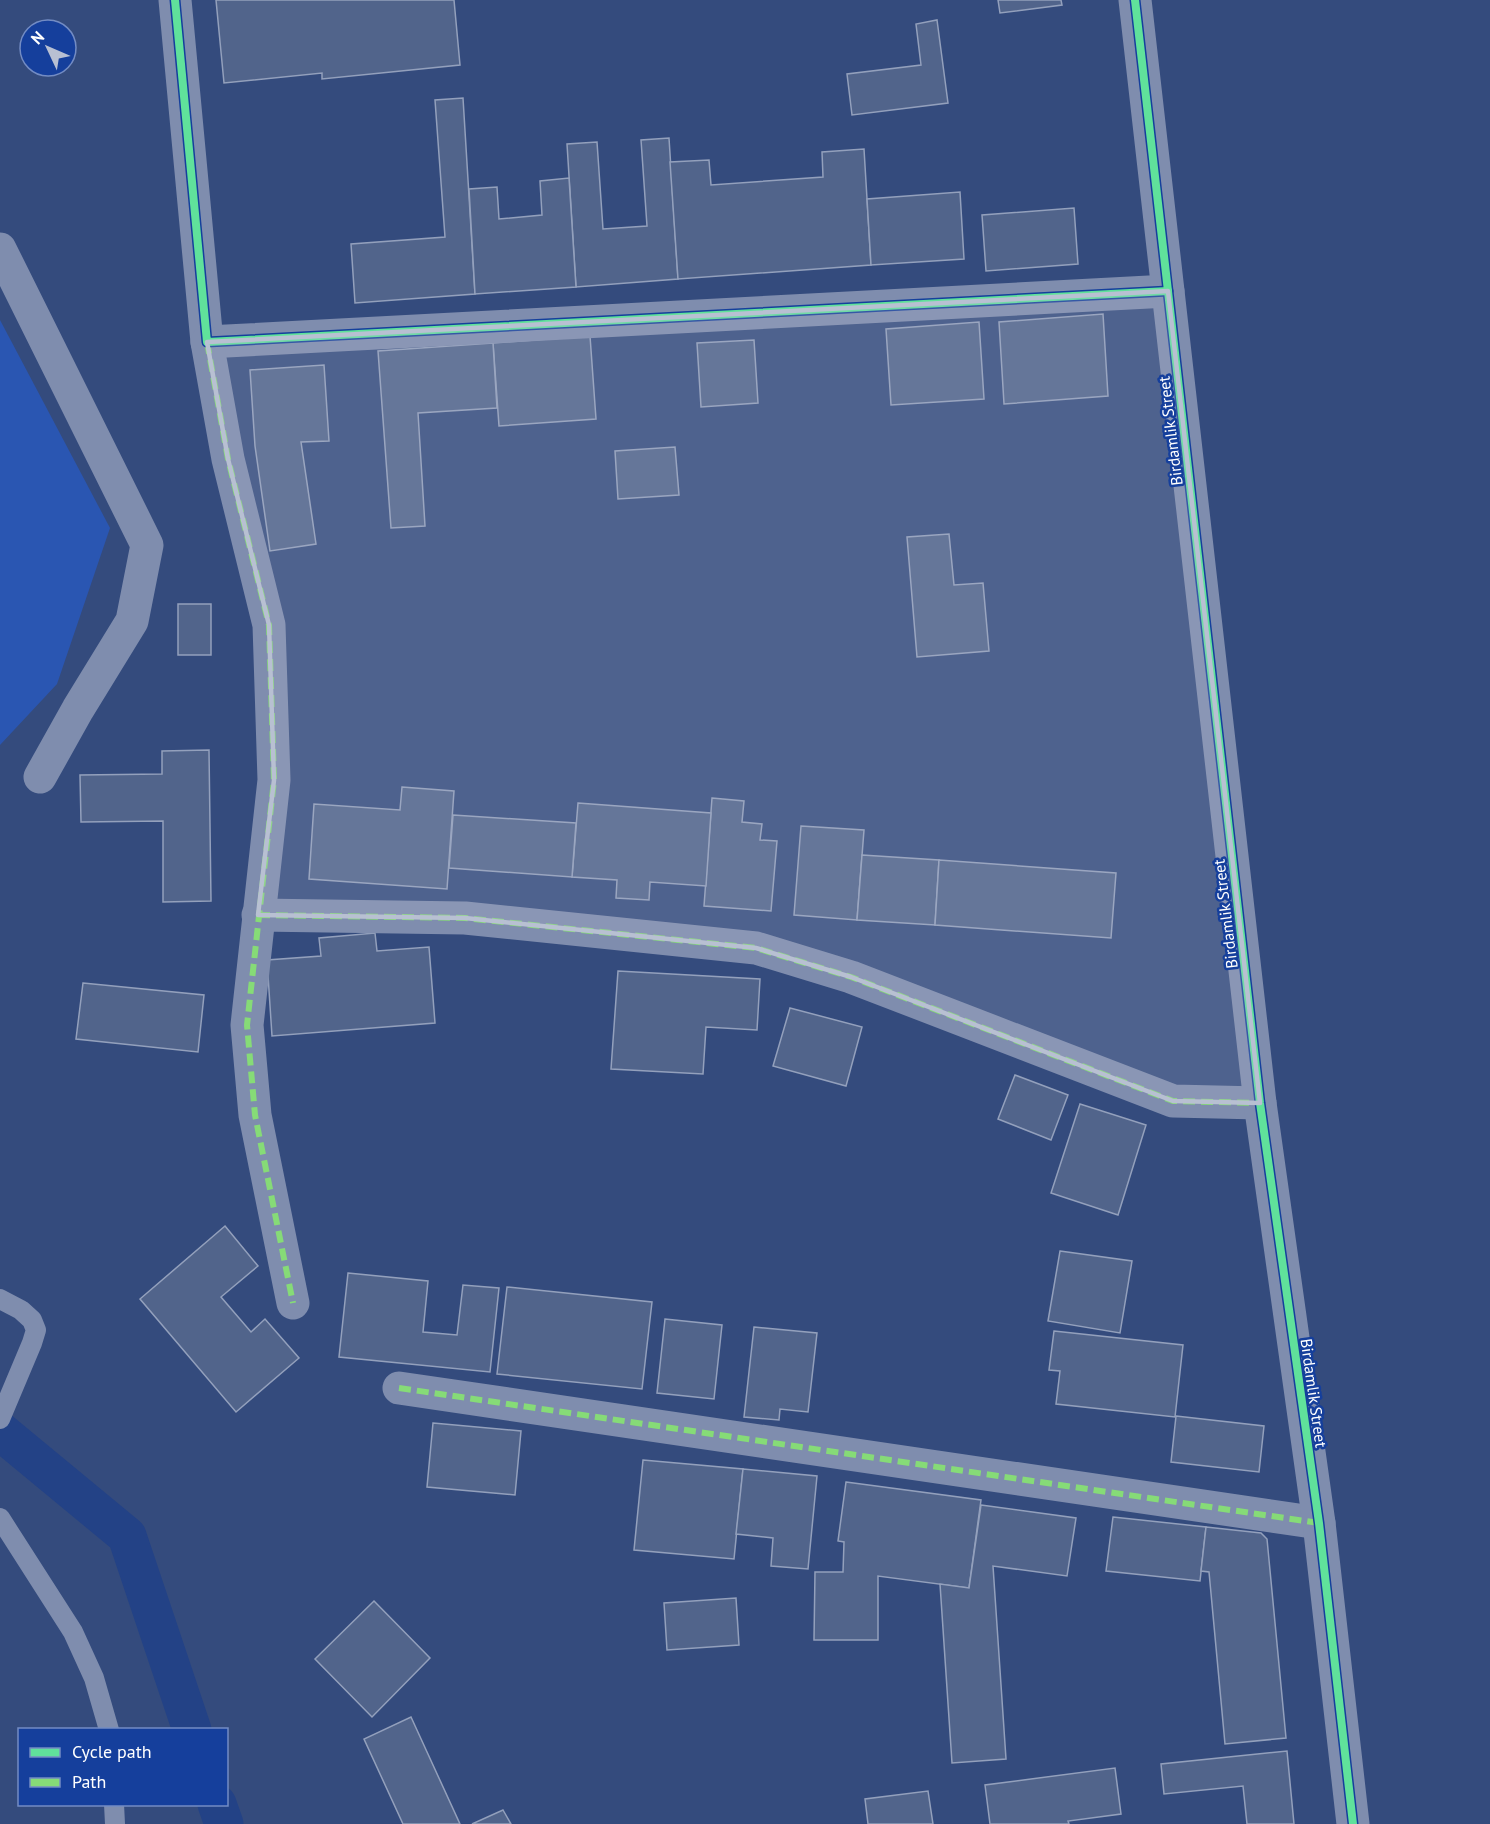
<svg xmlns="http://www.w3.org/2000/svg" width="1490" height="1824" viewBox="0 0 1490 1824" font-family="'PT Sans',sans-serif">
  <rect width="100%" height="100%" fill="#344b7d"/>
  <polygon fill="#2a56b2" points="0,320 110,528 57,684 0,745"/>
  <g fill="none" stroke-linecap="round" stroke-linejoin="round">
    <g stroke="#234286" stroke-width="39">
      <polyline points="0,1431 127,1536 192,1730"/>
      <polyline points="217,1804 224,1824"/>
    </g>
  </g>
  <g fill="#51648b" stroke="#93a0bc" stroke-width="1.5">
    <polygon points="216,0 454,0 460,65 322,79 322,73 224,83"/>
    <polygon points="998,0 1061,0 1062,5 1000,13"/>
    <polygon points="937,20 948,103 852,115 847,74 921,65 916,24"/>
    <polygon points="463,98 475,294 355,303 351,244 445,237 435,100"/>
    <polygon points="669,138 678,279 576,287 567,144 597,142 603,229 647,226 641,140"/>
    <polygon points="864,149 871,265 678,279 670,162 709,160 711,185 823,177 822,152"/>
    <polygon points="569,178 576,287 475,294 469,189 497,187 499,219 542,215 540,181"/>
    <polygon points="960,192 964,259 871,265 867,199"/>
    <polygon points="1074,208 1078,264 986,271 982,215"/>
    <polygon points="1103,314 1108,396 1004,404 999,322"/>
    <polygon points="979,322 984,399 891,405 886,329"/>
    <polygon points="590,336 596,419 499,426 493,343"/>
    <polygon points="754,340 758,403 701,407 697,343"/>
    <polygon points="493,343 497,408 418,413 425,526 391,528 378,351"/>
    <polygon points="324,365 329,441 301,442 316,544 270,551 255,446 250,370"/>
    <polygon points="675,447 679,495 618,499 615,451"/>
    <polygon points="949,534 954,585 983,583 989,651 917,657 907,537"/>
    <rect x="178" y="604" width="33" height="51"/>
    <polygon points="209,750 211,901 163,902 163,821 81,822 80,775 162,774 162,751"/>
    <polygon points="402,787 454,791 447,889 309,879 314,804 400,810"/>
    <polygon points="712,798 744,801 742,822 762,824 760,840 777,841 771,911 704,906"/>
    <polygon points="578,803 711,813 706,886 650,882 649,900 616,898 617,880 572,877"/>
    <polygon points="453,815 576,823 572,877 449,868"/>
    <polygon points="801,826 864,830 857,920 794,915"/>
    <polygon points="862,855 939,860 935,925 857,920"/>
    <polygon points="939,860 1116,873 1111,938 935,925"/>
    <polygon points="375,933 377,951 429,947 435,1023 272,1036 267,960 321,956 319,938"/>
    <polygon points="618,971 760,979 757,1030 706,1027 703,1074 611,1069"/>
    <polygon points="83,983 204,995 198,1052 76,1039"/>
    <polygon points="790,1008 862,1027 846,1086 773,1066"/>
    <polygon points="1015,1075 1068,1095 1051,1140 998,1119"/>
    <polygon points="1080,1104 1146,1125 1118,1215 1051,1193"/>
    <polygon points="225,1226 258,1266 221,1297 251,1332 265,1319 299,1358 236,1412 140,1299"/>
    <polygon points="1060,1251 1132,1261 1120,1333 1048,1321"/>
    <polygon points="348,1273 428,1281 423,1332 457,1335 463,1285 499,1288 490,1372 339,1357"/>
    <polygon points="507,1287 652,1302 642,1389 497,1374"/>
    <polygon points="665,1319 722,1325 714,1399 657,1393"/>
    <polygon points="754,1327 817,1333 808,1412 780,1409 779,1420 744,1417"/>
    <polygon points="1054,1331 1183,1345 1175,1417 1056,1404 1060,1371 1049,1370"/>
    <polygon points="1176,1416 1264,1426 1259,1472 1171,1462"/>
    <polygon points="433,1423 521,1431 515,1495 427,1487"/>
    <polygon points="643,1460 743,1469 734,1559 634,1550"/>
    <polygon points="743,1469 817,1476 808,1569 771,1566 773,1538 736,1534"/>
    <polygon points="846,1482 981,1500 969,1588 878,1576 878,1640 814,1640 815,1572 843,1572 844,1542 838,1541"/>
    <polygon points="981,1505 1076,1518 1067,1576 993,1566 1006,1759 952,1763 940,1584 969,1588"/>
    <polygon points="1113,1517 1206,1527 1200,1581 1106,1571"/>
    <polygon points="1206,1527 1261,1533 1267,1539 1286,1738 1225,1744 1209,1572 1201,1571"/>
    <polygon points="736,1598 739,1645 667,1650 664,1603"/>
    <polygon points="374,1601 430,1658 372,1717 315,1659"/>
    <polygon points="411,1717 460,1824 403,1824 364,1739"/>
    <polygon points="1287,1751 1294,1824 1247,1824 1243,1786 1164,1794 1161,1764"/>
    <polygon points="1115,1768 1121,1814 1068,1821 1069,1824 990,1824 985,1785"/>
    <polygon points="928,1791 933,1824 868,1824 865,1799"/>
    <polygon points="503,1810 511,1824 472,1824"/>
  </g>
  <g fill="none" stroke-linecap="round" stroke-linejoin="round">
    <g stroke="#7f8dae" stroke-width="20">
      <polyline points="0,1299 21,1310 32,1320 36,1330 32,1343 0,1419"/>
      <polyline points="0,1518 73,1632 94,1678 109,1730"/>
      <polyline points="114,1804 115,1824"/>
    </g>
    <g stroke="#7f8dae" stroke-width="33">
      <polyline points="175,0 207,342 1168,291"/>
      <polyline points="0,249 147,545 132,621 78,709 40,777"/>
      <polyline points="207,342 228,459 269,625 274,780 247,1025 255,1115 293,1303"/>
      <polyline points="258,915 465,918 756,948 851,977 1173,1101 1260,1103"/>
      <polyline points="399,1388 1319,1523"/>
    </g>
    <polyline stroke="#7f8dae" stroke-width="33" points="1135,0 1260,1103 1319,1523 1353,1824"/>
    <g stroke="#86db77" stroke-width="6" stroke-dasharray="12 6" stroke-linecap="butt">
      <polyline points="207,342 228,459 269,625 274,780 247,1025 255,1115 293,1303"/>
      <polyline points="258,915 465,918 756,948 851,977 1173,1101 1260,1103"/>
      <polyline points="399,1388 1319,1523"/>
    </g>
    <g stroke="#153f9c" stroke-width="11">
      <g id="cycleway">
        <polyline points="175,0 207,342 1168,291"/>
        <polyline points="1135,0 1260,1103 1319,1523 1353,1824"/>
      </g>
    </g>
    <use href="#cycleway" stroke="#60e19b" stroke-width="8"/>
  </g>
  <path fill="#b8c0d2" fill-opacity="0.2" stroke="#b8c0d2" stroke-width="4.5" stroke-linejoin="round" d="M1168,291L1260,1103L1173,1101L851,977L756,948L465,918L258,915L274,780L269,625L228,459L207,342Z"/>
  <g text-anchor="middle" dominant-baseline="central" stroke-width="5" stroke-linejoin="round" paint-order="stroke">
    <g font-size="16" fill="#fff" stroke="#153f9c">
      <text transform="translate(1170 431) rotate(-97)">Birdamlik Street</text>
      <text transform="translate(1225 914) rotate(-97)">Birdamlik Street</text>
      <text transform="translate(1314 1393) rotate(82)">Birdamlik Street</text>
    </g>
  </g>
  <rect x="18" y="1728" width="210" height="78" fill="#153f9c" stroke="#738cc4" stroke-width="1.5"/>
  <rect x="30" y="1748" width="30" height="9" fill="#60e19b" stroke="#738cc4" stroke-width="1.5"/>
  <text x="72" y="1758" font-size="18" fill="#ffffff">Cycle path</text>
  <rect x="30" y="1778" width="30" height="9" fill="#86db77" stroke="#738cc4" stroke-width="1.5"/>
  <text x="72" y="1788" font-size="18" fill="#ffffff">Path</text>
  <g transform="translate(48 48) rotate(314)"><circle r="28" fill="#153f9c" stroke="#738cc4" stroke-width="1.5"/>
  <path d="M0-4.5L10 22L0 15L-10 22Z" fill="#b8c0d2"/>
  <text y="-9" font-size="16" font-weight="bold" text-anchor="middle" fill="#ffffff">N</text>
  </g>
</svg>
